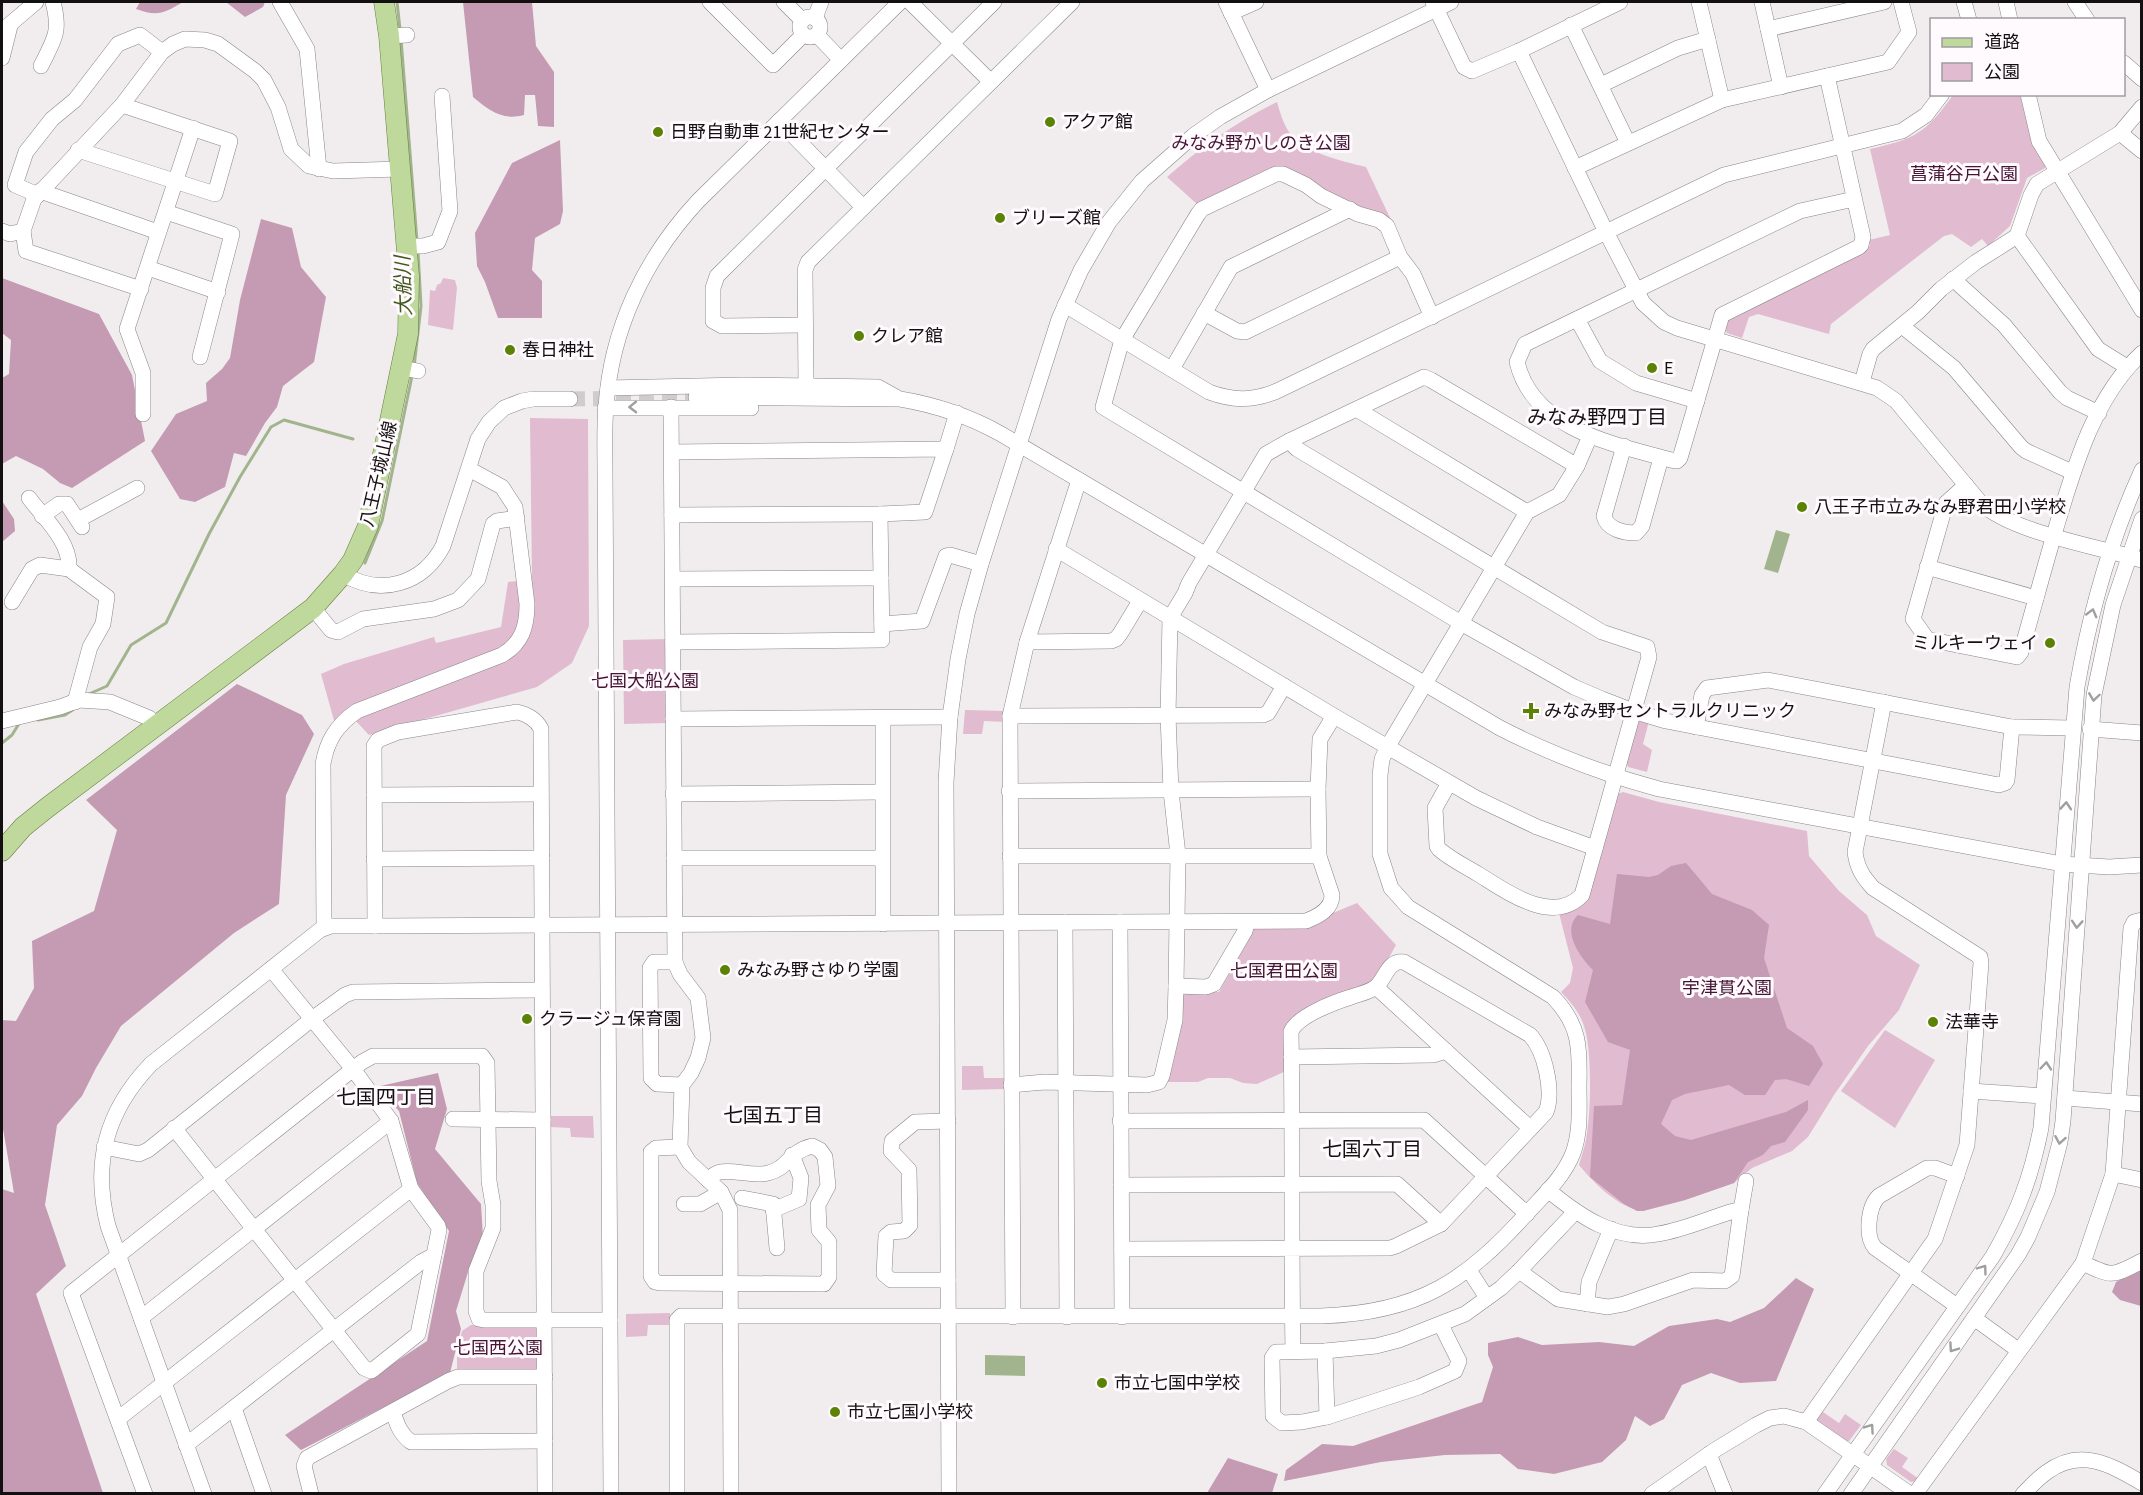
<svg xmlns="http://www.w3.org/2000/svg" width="2143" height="1495" viewBox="0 0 2143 1495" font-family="'Source Sans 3','Noto Sans JP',sans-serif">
  <rect width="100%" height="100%" fill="#f1edef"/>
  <g fill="#e1bbd0">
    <path d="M1953,95H2023L2046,162L2045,168L2027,178L2010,226L1988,246L1982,239L1971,247L1952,234L1944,236L1831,324L1829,334L1758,314L1749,317L1742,338L1727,333L1724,328L1731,315L1870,246L1869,240L1890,235L1870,149C1915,139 1926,133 1953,95Z"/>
    <path d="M1277,102C1280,112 1283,123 1289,132C1304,153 1342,161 1366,167L1391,220L1362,209L1280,167L1198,205L1167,177C1201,147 1236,122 1277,102Z"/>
    <polygon points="443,278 455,280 457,288 453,330 428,325 430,290 435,291 437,285 441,283"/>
    <polygon points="530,418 588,419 589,626 572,663 537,687 369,735 354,719 335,724 321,674 344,664 434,637 436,643 501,627 508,582 532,579"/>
    <polygon points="667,639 668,723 624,724 623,640"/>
    <polygon points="965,710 1006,711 1005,722 984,721 982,734 963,734"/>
    <polygon points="1640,719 1649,721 1643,744 1652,750 1647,772 1628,767 1625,760 1636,721"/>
    <path d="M1623,792L1659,802L1807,831L1809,856L1839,891L1867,915L1876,936L1920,965L1899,1010L1868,1046L1834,1095L1808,1137L1792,1151L1752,1168L1734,1183L1685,1200L1643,1211C1618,1208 1594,1183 1579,1165C1582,1154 1586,1144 1587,1133C1591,1109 1592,1048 1584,1026C1580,1013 1570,1001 1561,992L1570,983L1573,968L1559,913L1584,901L1615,795Z"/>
    <polygon points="1357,903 1396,945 1375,983 1290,1022 1286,1026 1286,1071 1257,1084 1243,1083 1230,1078 1208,1078 1198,1082 1167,1082 1183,1016 1183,996 1187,992 1219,992 1247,943 1255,925 1333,913"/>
    <polygon points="1885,1030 1935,1060 1895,1128 1841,1091"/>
    <polygon points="962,1066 983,1066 984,1078 1006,1078 1006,1089 962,1090"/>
    <polygon points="549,1116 593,1116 594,1138 571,1137 570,1128 550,1127"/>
    <polygon points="670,1313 670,1325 648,1325 647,1336 626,1337 626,1314"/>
    <polygon points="471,1325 534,1326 539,1330 538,1367 534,1371 457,1370 457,1353 462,1331"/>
    <polygon points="1820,1410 1839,1423 1845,1414 1861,1425 1849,1441 1844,1441 1817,1423 1816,1416"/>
    <polygon points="1894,1449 1908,1458 1902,1467 1919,1479 1917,1481 1911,1482 1887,1465 1886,1459"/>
  </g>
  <g fill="#c49bb2">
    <path d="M140,2H183C164,13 158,17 136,9Z"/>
    <polygon points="226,2 265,2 263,7 245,17"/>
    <path d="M463,2H532L536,46L554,72V127L538,126L535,95H525L524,115C502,121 489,110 473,97Z"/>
    <polygon points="560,140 563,211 560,224 535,238 532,270 542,281 542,318 498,318 485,282 477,266 475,233 512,163"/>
    <polygon points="261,219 292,228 301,267 326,297 314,362 283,386 277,407 265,423 246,456 234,453 225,487 195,502 180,499 151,451 176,414 207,401 206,383 222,369 230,358 240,300"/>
    <polygon points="2,278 99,314 132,375 145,441 72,488 60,483 43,469 16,456 2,464 2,378 9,374 11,340 2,333"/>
    <polygon points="2,501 14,519 15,531 2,542"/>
    <polygon points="237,684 302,715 314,734 286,795 279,904 234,933 121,1026 96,1068 82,1096 57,1125 45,1205 66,1266 36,1294 103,1493 2,1493 2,1189 14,1193 2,1123 2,1020 16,1021 34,988 32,941 94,911 117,830 86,800"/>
    <path d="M1686,863L1712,894L1752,910L1769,925L1764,958L1787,1028L1813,1046L1823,1064L1809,1086L1786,1079L1775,1080L1765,1095H1745L1729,1085L1685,1094L1672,1100L1661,1124L1675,1136L1691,1140L1786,1112L1808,1100V1110L1785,1142L1771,1146L1763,1155L1748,1162L1734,1183L1685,1200L1643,1211H1637L1624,1204L1590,1177L1594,1106L1622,1105L1630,1050L1608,1042L1585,1002L1593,970C1580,957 1561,931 1578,915L1610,924L1617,874L1649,877L1658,875L1671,866Z"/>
    <polygon points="438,1073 447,1109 435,1149 481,1204 483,1238 469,1269 456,1311 461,1329 450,1373 301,1450 285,1435 427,1341 449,1231 417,1183 399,1111 376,1087"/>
    <polygon points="2141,1269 2141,1306 2120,1300 2112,1292 2116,1282"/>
    <polygon points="1796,1278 1814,1289 1776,1381 1740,1383 1711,1373 1682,1385 1664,1419 1650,1426 1635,1416 1626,1440 1602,1462 1554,1474 1518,1469 1500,1454 1445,1455 1381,1462 1284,1481 1286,1470 1322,1444 1353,1446 1482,1402 1493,1367 1488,1355 1488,1343 1518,1337 1542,1345 1599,1342 1634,1346 1669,1326 1717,1319 1730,1322 1764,1308"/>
    <polygon points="1228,1458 1278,1474 1272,1493 1207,1493"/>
  </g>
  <g fill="#a2b48d">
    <polygon points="1776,530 1790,534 1778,573 1764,569"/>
    <polygon points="985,1355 1025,1356 1025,1376 985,1375"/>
  </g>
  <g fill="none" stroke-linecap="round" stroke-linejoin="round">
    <g stroke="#a2b48d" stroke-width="3">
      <polyline points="397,2 400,29"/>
      <polyline points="401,39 417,241"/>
      <polyline points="414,367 421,306 418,251"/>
      <polyline points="365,563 382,521 412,376"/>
      <polyline points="89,694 107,686 131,645 166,623 209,534 240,477 271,427 284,420 353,439"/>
      <polyline points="38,720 65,715 74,709"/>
      <polyline points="2,743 12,735 20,722"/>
    </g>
    <polyline stroke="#d0ccce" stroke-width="15" stroke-dasharray="15 8" stroke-linecap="butt" points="570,399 696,397"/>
    <g stroke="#898688" stroke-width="16">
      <g id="minor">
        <polyline points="280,2 307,49 319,169"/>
        <polyline points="710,2 773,65 803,35"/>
        <polyline points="784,2 802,20"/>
        <polyline points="910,2 990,81"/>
        <polyline points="1226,2 1268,90"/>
        <polyline points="1433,2 1464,67 1472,71 1519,51 1620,2"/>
        <polyline points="1699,2 1722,100"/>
        <polyline points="1762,2 1781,87"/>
        <polyline points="1964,2 1969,20"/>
        <polyline points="2006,2 2010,20"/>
        <polyline points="2075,2 2087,20"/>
        <polyline points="1231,13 1256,2"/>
        <circle cx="810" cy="27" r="10"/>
        <polyline points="815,18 821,2"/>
        <polyline points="1571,25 1628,143"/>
        <polyline points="1768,29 1884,2"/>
        <polyline points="2,31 36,2"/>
        <polyline points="817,35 841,60"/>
        <polyline points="389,36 407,35"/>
        <path d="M1519,51L1606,232L1643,303L1664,322L1677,328L1877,388L1896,401L1980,502C2009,532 2100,547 2142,560"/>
        <polyline points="2,58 10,26"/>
        <polyline points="2124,63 2142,79"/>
        <path d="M41,66C54,39 61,33 53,2"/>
        <path d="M1827,76L1863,237L1861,245L1859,247L1722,315L1680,458L1677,461L1671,460C1614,444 1533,430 1517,362L1525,344L1800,211L1854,199"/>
        <polyline points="1601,85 1678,48 1708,39"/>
        <polyline points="2028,94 2039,141 2142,310"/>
        <polyline points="779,121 863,207"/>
        <polyline points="2120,133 2142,151"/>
        <polyline points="78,150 215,194 230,141 122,105"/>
        <polyline points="1575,168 1722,100 1888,62 1909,32 1901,2"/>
        <polyline points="40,191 158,232"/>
        <polyline points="38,195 15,185 26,152 52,119 75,100 118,44 140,35 162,52"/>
        <polyline points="166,212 232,234 200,357"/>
        <polyline points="2,231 10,234 23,231"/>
        <polyline points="2017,236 2098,349 2127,367"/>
        <polyline points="406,246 423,246 438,242 450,211 442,96"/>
        <polyline points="148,268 218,292"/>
        <polyline points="1953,279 2004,325 2060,392 2067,398 2099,413"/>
        <polyline points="141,289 26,251 23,231 34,199 122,105 162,52 173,44 185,39 205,40 218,44 255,71 264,80 278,107 291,149 309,166 333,171 400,169"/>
        <path d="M1065,305L1209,392C1233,401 1253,401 1277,391L1724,175L1902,131L1926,115L1942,94"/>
        <polyline points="1204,313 1237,331 1245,332 1400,257"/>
        <polyline points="1432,317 1413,274 1400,257 1387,226 1379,220 1358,214 1321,196 1306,185 1283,174 1276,174 1202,209 1198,214 1122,340 1103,407 1461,623 1574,687 1602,699 1633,711 1666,721 1999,785 2005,783 2007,780 2012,727"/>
        <polyline points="1577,319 1600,361 1636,383 1697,401"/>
        <polyline points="805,325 722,326 713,321 713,288 717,276 994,2"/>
        <polyline points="1902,326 1954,368 2021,447 2026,451 2072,472"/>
        <polyline points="402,368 418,371"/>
        <polyline points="1172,369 1231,267 1350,209"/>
        <polyline points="1862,382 1870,354 1873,349 1918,312 1941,289 1976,262 2017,236 2031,195 2037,184 2120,133 2142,107"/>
        <polyline points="806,386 805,270 808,262 1072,2"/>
        <polyline points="608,388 743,385 878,387 896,397"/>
        <path d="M696,397L900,399C936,405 969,416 1001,434L1500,728C1551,754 1603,774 1659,789L2062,864L2109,867L2142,865"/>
        <polyline points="671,407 675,962 680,974 698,998 703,1038 698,1058 691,1073 682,1085 680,1147 689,1162 721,1192 730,1210 731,1494"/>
        <polyline points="605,408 751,408"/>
        <polyline points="1358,410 1527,512"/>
        <polyline points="143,414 143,373 127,329 193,128"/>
        <path d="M1289,441L1297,449L1602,632L1647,647L1649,657L1582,895C1552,926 1506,891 1478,874C1465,866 1450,859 1439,849L1437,846L1435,808L1449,783"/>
        <path d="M1624,446L1604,516C1607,529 1623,533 1636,533L1642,526L1661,458"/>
        <polyline points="946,449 957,413"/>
        <polyline points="672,452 946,449 925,512 880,514 882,640 673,642"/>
        <path d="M1966,485L1946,503L1913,619L1927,639L2017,657L2021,652C2033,610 2044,569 2056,528C2074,468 2094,397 2142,353"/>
        <path d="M29,498C44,518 71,542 69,569"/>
        <polyline points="672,515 880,514"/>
        <polyline points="42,516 59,504 67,504 82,527"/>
        <polyline points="78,520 137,488"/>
        <polyline points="1056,549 1334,716 1476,798 1537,827 1595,848"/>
        <polyline points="1927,567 2036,598"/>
        <path d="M343,574C381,597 423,584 443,546L478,439L489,422L504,408L522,401L533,399H570"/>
        <polyline points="673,579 881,578"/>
        <polyline points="12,602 32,569 40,565 69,569 107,597 103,624 90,647 75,702"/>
        <polyline points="313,608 331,630 338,632 363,619 434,609 458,600 478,579 493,524 497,521 517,518"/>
        <polyline points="882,624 922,621 946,556 950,555 981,564"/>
        <polyline points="1027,642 1111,641 1116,639 1120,634 1140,601"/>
        <polyline points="1010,716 1263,715 1268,713 1284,686"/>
        <polyline points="673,719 950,717"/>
        <polyline points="2,721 60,707 79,700 110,702 149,718 157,725"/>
        <polyline points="1696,727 1702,695 1707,688 1768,680 2012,727 2072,728"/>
        <polyline points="2090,729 2142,733"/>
        <polyline points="1009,791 1318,789"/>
        <polyline points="673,794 882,792"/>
        <polyline points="374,795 541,794"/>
        <polyline points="1010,856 1319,856"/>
        <polyline points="674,858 882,858"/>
        <polyline points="374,859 542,858"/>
        <polyline points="1065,922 1067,1317"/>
        <polyline points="1120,922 1122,1317"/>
        <polyline points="883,924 883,719"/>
        <path d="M375,926L374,746L378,740L398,732L517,712C527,714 537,720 541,729L545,1494"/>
        <path d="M324,927L323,764C327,740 337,725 357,711L502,655C522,643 527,627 527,604L515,507L502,487L469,469"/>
        <polyline points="675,962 654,962 650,968 651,1078 657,1084 682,1085"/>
        <polyline points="1176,986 1206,987 1214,984 1245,931 1247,922"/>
        <polyline points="1376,987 1530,1128"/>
        <polyline points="1291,1057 1433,1055 1446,1051"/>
        <polyline points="1011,1085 1045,1082 1147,1085 1159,1082 1162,1076 1175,1020 1176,986 1178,855 1171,791 1168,716 1170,618 1185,593 1189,583 1266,454 1289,441 1424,377 1431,380 1577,466"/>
        <polyline points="1971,1091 2043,1096"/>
        <polyline points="2065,1098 2142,1104"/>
        <polyline points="453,1119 543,1120"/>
        <polyline points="948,1121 915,1122 892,1141 891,1151 909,1170 910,1225 904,1231 891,1232 886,1236 884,1274 891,1280 948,1280"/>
        <polyline points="1120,1121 1424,1120 1527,1214"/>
        <polyline points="174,1128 364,1368 371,1371 374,1369 418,1334 439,1230 438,1226 411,1189 391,1121 353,1069 271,969"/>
        <polyline points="104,1147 139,1154 148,1150 312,1019 345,995 353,992 542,990"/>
        <path d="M680,1147L656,1148L651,1152V1276L655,1282L660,1283L824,1284L829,1277V1242L819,1230L818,1205L828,1186L825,1157L820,1150L812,1146C788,1152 789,1168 768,1173C752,1177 734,1169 720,1172C715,1173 711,1177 708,1180"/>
        <polyline points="2113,1174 2142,1180"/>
        <path d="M1957,1176L1935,1168H1927L1879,1196C1868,1206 1865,1237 1875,1248L1957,1306"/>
        <polyline points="1121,1185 1397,1184 1441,1224"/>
        <polyline points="742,1198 773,1204 777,1248"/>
        <polyline points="684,1204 700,1204 721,1192"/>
        <polyline points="773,1210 799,1199 801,1178 792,1155"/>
        <polyline points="1741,1210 1746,1181"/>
        <path d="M1122,1249L1390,1248L1396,1246L1441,1224L1546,1112C1554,1092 1545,1051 1530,1035L1404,962C1388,960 1386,977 1377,986C1371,992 1359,994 1351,997C1335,1002 1297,1016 1291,1032C1293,1138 1291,1244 1293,1350"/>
        <path d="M2083,1263C2114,1278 2112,1276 2142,1261"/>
        <polyline points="1469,1270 1487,1298"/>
        <path d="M1519,1271L1558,1299L1608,1307L1624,1304L1693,1280L1725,1281L1732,1276L1741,1210L1734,1211C1709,1218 1684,1230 1658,1234C1616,1242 1578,1215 1548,1190"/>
        <polyline points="1587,1304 1589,1282 1611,1229"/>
        <polyline points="1013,1317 1010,716 1027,642 1079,480"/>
        <polyline points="141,1318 391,1121"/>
        <polyline points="1974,1318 2018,1350"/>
        <polyline points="1441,1325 1459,1361 1455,1371 1419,1387 1327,1417 1302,1422 1282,1423 1273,1416 1272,1358 1276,1352 1325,1351 1376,1346 1399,1340 1465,1314 1501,1288 1519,1271 1575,1212"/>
        <polyline points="1325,1351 1327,1417"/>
        <polyline points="234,1408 264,1494"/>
        <path d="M393,1412C397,1424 400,1434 411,1442L545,1441"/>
        <polyline points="118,1419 411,1189"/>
        <path d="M1806,1422L1935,1239L1967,1145L1981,963L1980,957L1873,888C1863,877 1857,868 1855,852L1884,702"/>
        <polyline points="186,1445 421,1262 434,1255"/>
        <polyline points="1709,1454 1725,1494"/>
        <polyline points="145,1494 71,1293 362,1062 373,1056 482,1056 487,1063 489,1181 493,1205 493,1228 476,1271 476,1311 479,1319 484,1320 610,1320"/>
        <path d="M204,1494L108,1226C92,1163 106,1111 151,1064L320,930L331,926H375L1306,921C1319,916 1332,909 1332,895L1319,856L1318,789L1320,739L1334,716"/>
        <polyline points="311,1494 304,1466 307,1458 448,1381 458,1377 545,1377"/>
        <path d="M611,1494L605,472C605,450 604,428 606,407C611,329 645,258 698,201L900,2"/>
        <path d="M677,1494V1320L681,1316H1321C1419,1313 1466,1281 1529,1211C1546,1193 1564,1176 1573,1153C1581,1131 1579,1108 1579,1085C1580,1048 1580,1025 1553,997L1408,907L1391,888L1380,854V775L1382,759L1388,746L1527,512L1559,495L1577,466L1590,436"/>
        <polyline points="949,1494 946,782 950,717 958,659 967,614 981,564 1059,319 1081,270 1109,222 1142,181 1193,136 1220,117 1268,90 1451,2"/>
        <polyline points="1652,1494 1715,1450 1756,1425 1770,1418 1784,1416 1806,1422 1910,1494"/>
        <path d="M1825,1494L1993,1256C2018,1212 2031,1178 2041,1128L2077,687C2090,612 2110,540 2142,470"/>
        <polyline points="1851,1494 2018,1255 2028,1237 2047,1192 2060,1142 2063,1121 2094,695 2113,605 2142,519"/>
        <polyline points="1915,1494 2083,1263 2113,1174 2131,928 2134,922 2142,920"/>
        <path d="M2023,1494C2031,1486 2038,1478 2047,1472C2081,1447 2111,1465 2142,1483"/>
      </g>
    </g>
    <g stroke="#66813f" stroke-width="21">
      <polyline id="major" points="2,851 23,827 48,807 313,608 343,574 353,560 368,526 408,334 409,276 389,36 384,2"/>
    </g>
    <use href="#minor" stroke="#fff" stroke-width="15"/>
    <use href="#major" stroke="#bfd89b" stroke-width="20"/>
  </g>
  <defs><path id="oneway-chevron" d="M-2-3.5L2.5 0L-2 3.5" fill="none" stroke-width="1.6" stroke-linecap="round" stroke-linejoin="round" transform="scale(1.5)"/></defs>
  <g stroke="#a09fa0">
    <use href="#oneway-chevron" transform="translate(633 407) rotate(179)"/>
    <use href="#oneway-chevron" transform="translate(2092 613) rotate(-75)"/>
    <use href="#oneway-chevron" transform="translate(2094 697) rotate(98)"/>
    <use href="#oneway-chevron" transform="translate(2066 806) rotate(-86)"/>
    <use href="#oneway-chevron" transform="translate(2077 924) rotate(94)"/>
    <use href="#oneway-chevron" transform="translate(2046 1066) rotate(-85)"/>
    <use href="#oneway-chevron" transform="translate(2060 1140) rotate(100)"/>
    <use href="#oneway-chevron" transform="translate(1983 1269) rotate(-54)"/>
    <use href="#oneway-chevron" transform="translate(1953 1348) rotate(125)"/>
    <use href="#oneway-chevron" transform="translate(1870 1428) rotate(-55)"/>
  </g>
  <g fill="#5b8204" stroke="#fffafd" stroke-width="2">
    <circle cx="1050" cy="122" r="6"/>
    <circle cx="658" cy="132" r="6"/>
    <circle cx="1000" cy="218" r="6"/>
    <circle cx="859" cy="336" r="6"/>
    <circle cx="510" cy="350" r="6"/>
    <circle cx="1652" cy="368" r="6"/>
    <circle cx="1802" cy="507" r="6"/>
    <circle cx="2050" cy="643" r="6"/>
    <path d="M1528 702h6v6h6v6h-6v6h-6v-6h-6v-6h6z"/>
    <circle cx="725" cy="970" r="6"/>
    <circle cx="527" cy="1019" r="6"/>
    <circle cx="1933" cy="1022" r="6"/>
    <circle cx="1102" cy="1383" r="6"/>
    <circle cx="835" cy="1412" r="6"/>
  </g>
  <g text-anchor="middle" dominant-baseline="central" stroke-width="6" stroke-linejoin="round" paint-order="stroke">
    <g font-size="18" fill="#121011" stroke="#fffafd" text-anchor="start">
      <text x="1062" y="122">アクア館</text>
      <text x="670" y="132">日野自動車 21世紀センター</text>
      <text x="1012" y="218">ブリーズ館</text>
      <text x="871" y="336">クレア館</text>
      <text x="522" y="350">春日神社</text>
      <text x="1664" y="368">E</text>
      <text x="1814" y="507">八王子市立みなみ野君田小学校</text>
      <text x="2038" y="643" text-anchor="end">ミルキーウェイ</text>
      <text x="1544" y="711">みなみ野セントラルクリニック</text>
      <text x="737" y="970">みなみ野さゆり学園</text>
      <text x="539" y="1019">クラージュ保育園</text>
      <text x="1945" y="1022">法華寺</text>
      <text x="1114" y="1383">市立七国中学校</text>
      <text x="847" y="1412">市立七国小学校</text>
    </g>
    <g font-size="18" fill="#461435" stroke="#fffafd">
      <text x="1261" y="143">みなみ野かしのき公園</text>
      <text x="1964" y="174">菖蒲谷戸公園</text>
      <text x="645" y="681">七国大船公園</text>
      <text x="1284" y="971">七国君田公園</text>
      <text x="1727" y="988">宇津貫公園</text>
      <text x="498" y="1348">七国西公園</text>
    </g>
    <g font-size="18" fill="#121011" stroke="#fffafd">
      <text transform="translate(379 474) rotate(-77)">八王子城山線</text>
    </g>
    <g font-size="20" font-style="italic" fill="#41581d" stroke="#fffafd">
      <text transform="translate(404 286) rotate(-92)">大船川</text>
    </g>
    <g font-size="20" fill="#121011" stroke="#fffafd">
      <text x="1597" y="418">みなみ野四丁目</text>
      <text x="386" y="1098">七国四丁目</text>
      <text x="773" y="1116">七国五丁目</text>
      <text x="1372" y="1150">七国六丁目</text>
    </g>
  </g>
  <rect width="2143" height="1495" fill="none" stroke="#121011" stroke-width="6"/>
  <rect x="1930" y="18" width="195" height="78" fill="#fffafd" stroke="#a09c9f" stroke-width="1.5"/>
  <rect x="1942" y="38" width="30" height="9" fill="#bfd89b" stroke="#a09c9f" stroke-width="1.5"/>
  <text x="1984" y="48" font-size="18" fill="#121011">道路</text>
  <rect x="1942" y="63" width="30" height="18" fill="#e1bbd0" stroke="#a09c9f" stroke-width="1.5"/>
  <text x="1984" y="78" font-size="18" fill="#121011">公園</text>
</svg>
